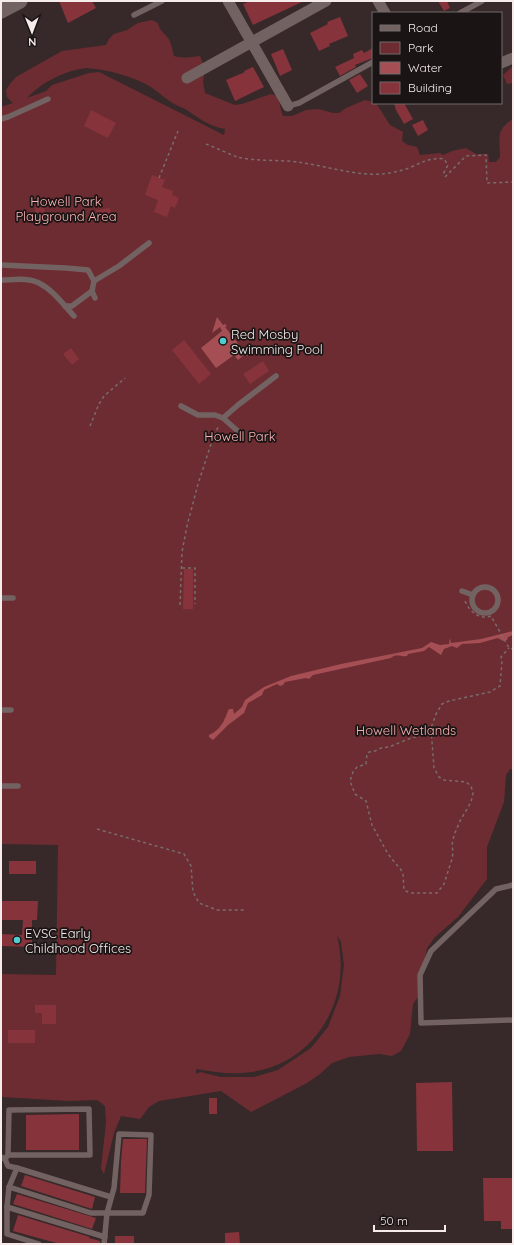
<svg xmlns="http://www.w3.org/2000/svg" width="514" height="1245" viewBox="0 0 514 1245" font-family="Quicksand,sans-serif">
  <rect width="100%" height="100%" fill="#372929"/>
  <g fill="#6d2c32" fill-rule="evenodd">
    <path d="M152,20L158,23C160,32 162,30 167,37C172,42 172,50 174,56C184,59 190,57 200,56L205,68L203,82L205,93L235,105L242,104L271,94L277,96C280,102 280,109 283,116H292L306,110L318,109L333,113H339L346,108L365,100L373,102V103H376L390,125L403,132L402,141L408,145L417,147L420,155L440,153L443,155L452,151L466,148L476,154H488L489,162H496L500,157C500,137 495,131 513,119V769H510L506,775L504,802L487,847V879L458,917L435,937L427,948L420,994L413,1004L410,1034L401,1051L392,1056L379,1054L349,1057L332,1063L320,1074L307,1083L251,1112L221,1091L159,1101L149,1107L140,1119L121,1116L114,1133L104,1174L101,1168L106,1123L105,1106L97,1100L69,1101L2,1097L1,1094V974L56,975L58,845L1,844V107L13,103L7,97L6,90L10,84L16,77L62,51L106,45L109,39L114,34L127,30L138,23ZM87,68C110,70 132,76 151,87C157,91 162,96 168,100C173,104 179,106 185,109C199,118 208,126 225,129L224,135L99,72L89,73L52,85L46,91L27,98C42,82 66,70 87,68ZM337,936L341,942L344,965L340,996L328,1027L311,1048L278,1070L254,1077H221L200,1072L196,1074V1069C215,1072 232,1075 251,1072C316,1063 353,998 337,936Z"/>
    <polygon points="512,67 513,67 513,83 507,84 503,75"/>
  </g>
  <g fill="#a54f55">
    <polygon points="217,317 223,325 225,324 227,326 225,327 248,356 247,356 245,354 238,360 234,355 216,368 201,348 222,331 220,327 212,333"/>
    <path d="M513,631V635L508,637L507,640L503,641L498,638L480,643L462,644L457,648L452,646L444,649L441,655L429,647L424,651L408,654L407,656C401,657 396,653 391,658L313,675L309,679L306,678L285,682L283,685L280,686L277,684L264,690L262,695L248,703L244,713L228,725L213,740L209,737V735C216,732 222,726 225,718C227,715 227,712 229,709H233L234,714L242,707L245,700L264,687L291,676L341,664L422,648L431,642L440,645L449,644L450,638L451,643L481,639Z"/>
  </g>
  <g fill="#86333b">
    <polygon points="59,1 92,1 96,8 68,23"/>
    <polygon points="250,1 304,1 253,25 243,4"/>
    <polygon points="438,1 447,1 450,8 444,11"/>
    <polygon points="340,17 348,36 329,44 330,46 319,51 310,33 328,24 327,22"/>
    <polygon points="373,48 373,58 355,65 356,67 340,76 335,67 354,58 353,54 362,50 364,53"/>
    <polygon points="283,49 292,70 280,76 271,54"/>
    <polygon points="253,67 264,87 235,101 226,80 245,72 244,71"/>
    <polygon points="360,74 368,86 357,93 349,80"/>
    <polygon points="394,103 404,103 413,119 404,124 396,110"/>
    <polygon points="91,110 116,123 108,138 84,126"/>
    <polygon points="423,120 428,130 418,136 412,125"/>
    <polygon points="152,175 165,180 162,187 173,191 172,195 179,198 175,208 171,206 167,217 154,212 158,200 145,195"/>
    <polygon points="35,202 45,203 44,217 35,217"/>
    <polygon points="110,208 112,218 97,220 96,210"/>
    <polygon points="184,340 211,374 199,384 172,350"/>
    <polygon points="71,348 79,359 72,365 63,354"/>
    <polygon points="263,361 269,371 250,384 243,374"/>
    <polygon points="184,569 193,569 193,609 183,609"/>
    <rect x="9" y="861" width="27" height="13"/>
    <polygon points="2,901 38,901 37,920 32,920 32,947 2,946 2,934 22,935 23,920 2,920"/>
    <polygon points="35,1005 56,1005 56,1024 42,1024 42,1013 35,1013"/>
    <rect x="8" y="1030" width="27" height="13"/>
    <polygon points="452,1082 453,1151 417,1151 416,1083"/>
    <rect x="209" y="1098" width="8" height="16"/>
    <polygon points="79,1114 79,1150 26,1150 26,1115"/>
    <polygon points="123,1139 147,1139 145,1193 120,1193 121,1161"/>
    <polygon points="25,1175 95,1197 92,1209 21,1186"/>
    <polygon points="483,1178 513,1178 513,1229 501,1229 501,1221 484,1221"/>
    <polygon points="17,1194 96,1218 92,1229 13,1204"/>
    <polygon points="18,1215 90,1237 89,1238 100,1241 100,1244 60,1244 13,1231"/>
    <polygon points="239,1232 240,1244 225,1244 225,1233"/>
    <rect x="115" y="1236" width="19" height="8"/>
  </g>
  <g fill="none" stroke-linecap="round" stroke-linejoin="round">
    <g stroke="#786c6c" stroke-width="1.5" stroke-dasharray="3 3" stroke-linecap="butt">
      <path d="M206,144C216,148 227,153 237,157C256,162 283,159 304,163C330,167 356,176 382,174C391,173 400,171 409,168C421,163 430,157 444,159L448,165L442,176"/>
      <polyline points="445,177 466,156 486,155 487,183 513,182"/>
      <polyline points="159,178 178,131"/>
      <polyline points="90,426 99,404 104,396 125,378"/>
      <polyline points="182,568 195,568 195,604"/>
      <path d="M465,601C470,612 479,620 491,616L509,648L513,649"/>
      <polyline points="180,605 182,552 187,526 198,484 212,441 219,425"/>
      <path d="M431,728C425,729 419,732 417,737L411,738L389,747L381,748L375,751L369,752L367,754L366,764L357,767L353,772L350,781L355,794L366,801L372,825L388,854L396,864L400,868L403,874L404,890L410,893H437L444,884L452,859L453,852L452,845L454,835L460,821L471,802L473,793L471,786L466,782L444,780L439,777L434,768L431,728L436,714L442,704L449,701L490,692L500,686L502,661L501,657L509,648"/>
      <polyline points="97,829 184,854 191,866 193,892 199,903 217,910 245,910"/>
    </g>
    <g stroke="#736262" stroke-width="5.5">
      <polyline points="460,13 482,1"/>
      <polyline points="134,15 162,1"/>
      <polyline points="288,106 299,103 373,62"/>
      <polyline points="1,119 8,117 48,99"/>
      <polyline points="1,265 66,268 88,270 94,281 92,291 95,298"/>
      <path d="M1,280C12,280 28,277 39,283C53,290 63,304 74,316"/>
      <polyline points="94,281 119,266 149,243"/>
      <polyline points="65,306 72,306 92,291"/>
      <polyline points="181,406 198,415 215,415 223,418 241,434"/>
      <polyline points="223,418 238,405 276,376"/>
      <circle cx="485" cy="600" r="13"/>
      <polyline points="462,591 473,595"/>
      <polyline points="1,598 13,598"/>
      <polyline points="1,710 11,710"/>
      <polyline points="1,786 18,786"/>
      <polyline points="513,885 496,889 431,951 420,975 421,1023 513,1020"/>
      <polyline points="1,1157 5,1159 8,1166 17,1168"/>
      <polyline points="5,1159 8,1155 9,1110 89,1109 90,1155 8,1155"/>
      <polyline points="9,1187 7,1207 105,1237"/>
      <polyline points="7,1207 7,1234 39,1244"/>
      <polyline points="104,1244 107,1213 114,1188 119,1134 151,1135 149,1195 143,1213 91,1213 9,1187 17,1168 111,1197"/>
    </g>
    <g stroke="#736262" stroke-width="11">
      <polyline points="228,1 288,106"/>
      <polyline points="378,1 385,13"/>
      <polyline points="501,63 513,58"/>
      <polyline points="187,78 326,1"/>
    </g>
    <polyline stroke="#736262" stroke-width="15" points="1,11 20,1"/>
  </g>
  <g fill="#52cdcf" stroke="#1a1414" stroke-width="1.5">
    <circle cx="223" cy="341" r="4"/>
    <circle cx="17" cy="940" r="4"/>
  </g>
  <g text-anchor="middle" dominant-baseline="central" stroke-width="3.5" stroke-linejoin="round" paint-order="stroke">
    <g font-size="13" fill="#feb4b6" stroke="#1a1414">
      <text x="66" y="201">Howell Park<tspan x="66" dy="15">Playground Area</tspan></text>
      <text x="240" y="436">Howell Park</text>
      <text x="406" y="730">Howell Wetlands</text>
    </g>
    <g font-size="13" fill="#f6ecec" stroke="#1a1414" text-anchor="start">
      <text x="231" y="334">Red Mosby<tspan x="231" dy="15">Swimming Pool</tspan></text>
      <text x="25" y="933">EVSC Early<tspan x="25" dy="15">Childhood Offices</tspan></text>
    </g>
  </g>
  <rect width="514" height="1245" fill="none" stroke="#f6ecec" stroke-width="4"/>
  <rect x="372" y="12" width="130" height="92" fill="#1a1414" stroke="#726a6a"/>
  <rect x="380" y="25" width="20" height="6" fill="#736262" stroke="#726a6a"/>
  <text x="408" y="32" font-size="12" fill="#f6ecec">Road</text>
  <rect x="380" y="42" width="20" height="12" fill="#6d2c32" stroke="#726a6a"/>
  <text x="408" y="52" font-size="12" fill="#f6ecec">Park</text>
  <rect x="380" y="62" width="20" height="12" fill="#a54f55" stroke="#726a6a"/>
  <text x="408" y="72" font-size="12" fill="#f6ecec">Water</text>
  <rect x="380" y="82" width="20" height="12" fill="#86333b" stroke="#726a6a"/>
  <text x="408" y="92" font-size="12" fill="#f6ecec">Building</text>
  <g transform="translate(32 32) rotate(179)" stroke="#1a1414" stroke-width="3" paint-order="stroke">
  <path d="M0-3L7 15L0 10L-7 15Z" fill="#f6ecec"/>
  <text y="-6" font-size="11" font-weight="bold" text-anchor="middle" fill="#f6ecec">N</text>
  </g>
  <path d="M374 1225v6h71v-6" fill="none" stroke="#f6ecec" stroke-width="2"/>
  <text x="380" y="1225" font-size="12" fill="#f6ecec" stroke="#1a1414" stroke-width="3" paint-order="stroke">50 m</text>
</svg>
